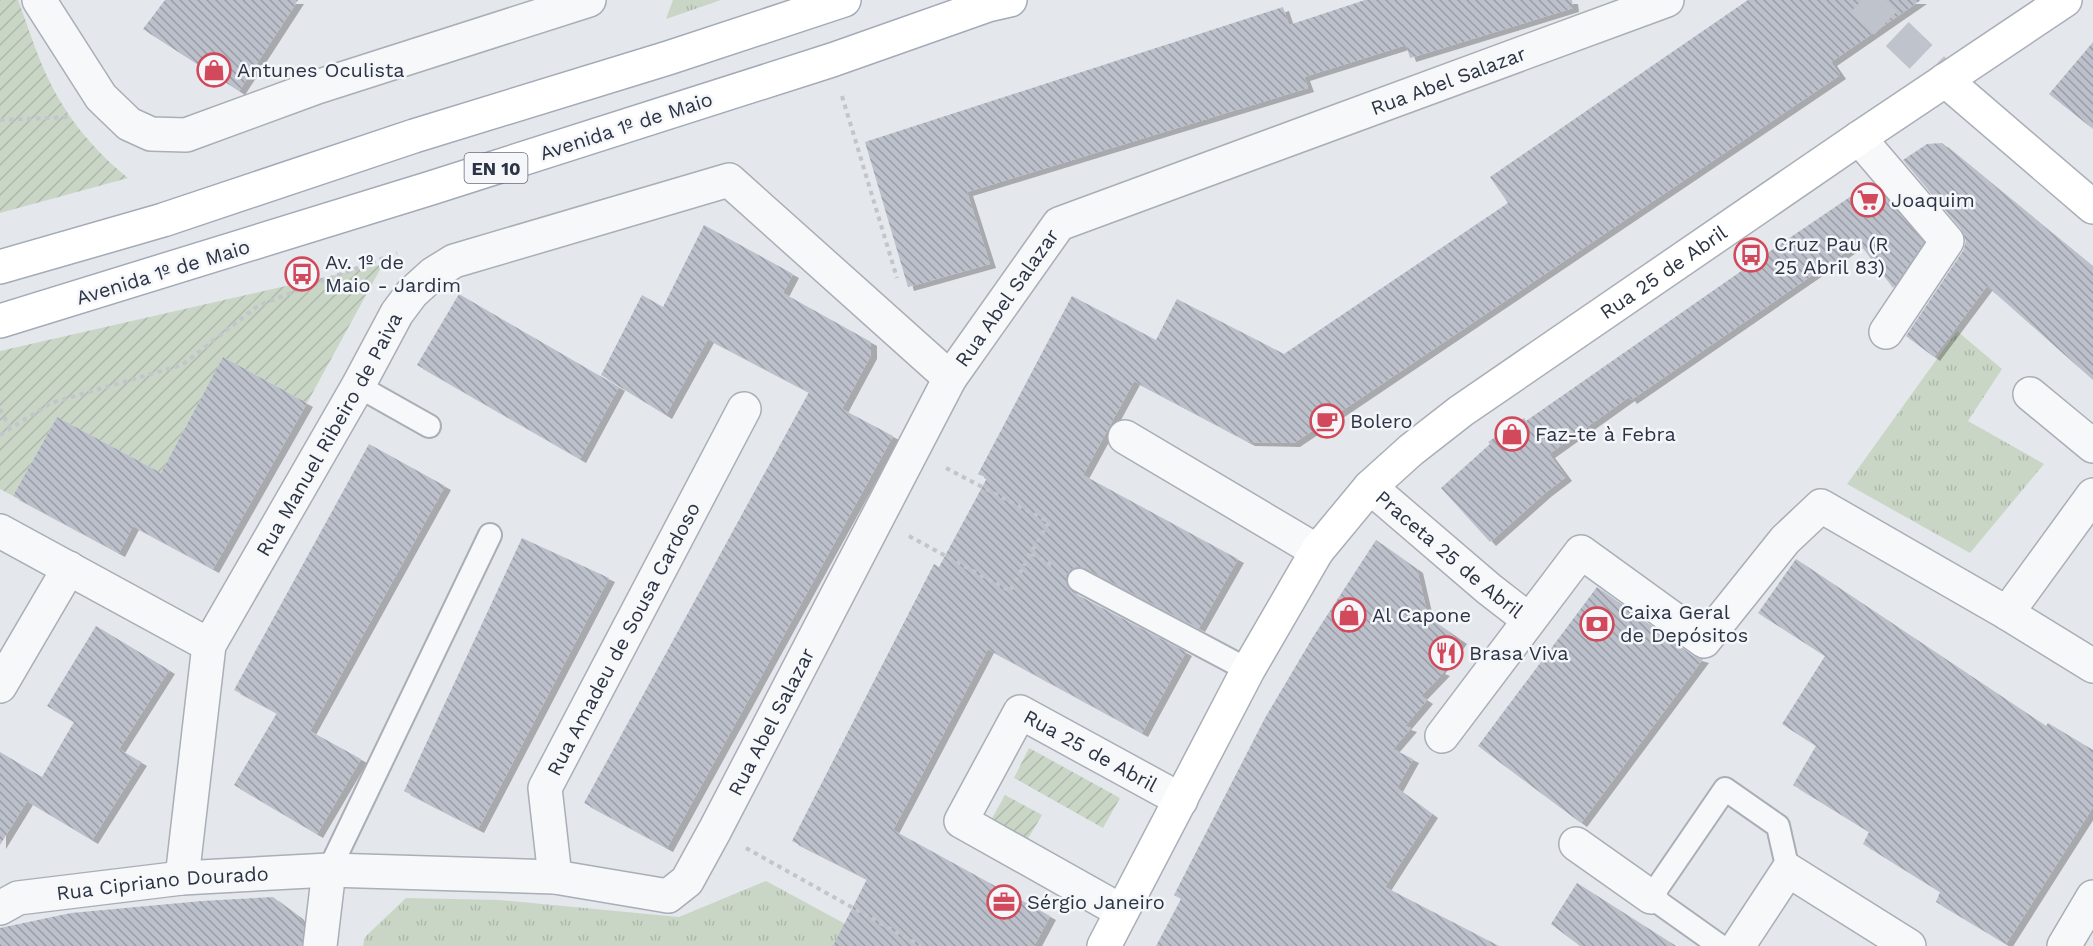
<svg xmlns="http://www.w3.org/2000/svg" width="2093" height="946" viewBox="0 0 2093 946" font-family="'Work Sans',sans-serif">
  <defs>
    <pattern id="grass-tufts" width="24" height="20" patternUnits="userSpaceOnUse" patternTransform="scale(1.5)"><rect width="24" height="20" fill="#c9d6c5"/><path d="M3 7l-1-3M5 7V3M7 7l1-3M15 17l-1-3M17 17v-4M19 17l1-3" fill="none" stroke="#adb8ab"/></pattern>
    <pattern id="garden-furrows" width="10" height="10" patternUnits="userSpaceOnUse" patternTransform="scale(1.5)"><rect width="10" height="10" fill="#c9d6c5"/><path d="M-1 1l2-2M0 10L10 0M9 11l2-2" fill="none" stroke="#adb8ab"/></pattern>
    <pattern id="building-back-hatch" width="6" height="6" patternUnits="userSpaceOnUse" patternTransform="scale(1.5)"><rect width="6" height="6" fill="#bbc0ca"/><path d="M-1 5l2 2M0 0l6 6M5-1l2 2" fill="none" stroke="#989da6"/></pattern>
    <filter id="shadow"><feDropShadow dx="6" dy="4" stdDeviation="0" flood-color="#0004"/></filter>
  </defs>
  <rect width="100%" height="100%" fill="#e4e7ec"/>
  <g fill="url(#grass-tufts)">
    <polygon points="673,0 721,0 666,19"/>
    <polygon points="1957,331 2002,369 1968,421 2044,464 1970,553 1847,484"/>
    <polygon points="766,881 886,946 363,946 365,937 406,898 499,900 679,917"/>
  </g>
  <g fill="url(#garden-furrows)">
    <path d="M0,0H18C26,21 33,44 42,65C62,112 89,146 128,178L0,213Z"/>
    <polygon points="383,264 307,403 223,357 161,473 57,417 13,496 0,489 0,351"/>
    <polygon points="1029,748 1120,798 1103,828 1014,778"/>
    <polygon points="1005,795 1042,815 1026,842 990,822"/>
  </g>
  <g fill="url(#building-back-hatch)" filter="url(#shadow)">
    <polygon points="165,0 298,0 239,91 143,29"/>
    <polygon points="1365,0 1572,0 1573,8 1410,58 1406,45 1304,77 1308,88 967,192 990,264 908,287 865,142 1283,7 1289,25"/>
    <polygon points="1748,0 1921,0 1831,62 1840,75 1294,443 1249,442 1134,381 1083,475 1238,559 1199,628 1085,568 1078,567 1071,569 1067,574 1066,581 1072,592 1186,652 1142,733 988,649 893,830 1050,916 1034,946 833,946 867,879 792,841 934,564 939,567 987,478 978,474 1072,296 1156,340 1177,299 1284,354 1508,203 1490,177"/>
    <polygon points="2093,42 2093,129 2049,94"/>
    <polygon points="1942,143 2093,267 2093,380 1987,286 1934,357 1906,336 1963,251 1966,241 1961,229 1903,160 1927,144"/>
    <polygon points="1872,182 1924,242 1893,288 1859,243 1631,400 1629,397 1549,454 1566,477 1545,493 1490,542 1441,488 1490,444 1488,442 1524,418 1526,421 1760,258"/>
    <polygon points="704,225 793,274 783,293 871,342 871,355 842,409 893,436 667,848 584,803 809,392 708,339 666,415 601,375 642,295 663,307"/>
    <polygon points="459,294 619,387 580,459 417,365"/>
    <polygon points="223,357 307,403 213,569 133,526 119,553 13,496 57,417 161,473"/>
    <polygon points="369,444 445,486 310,731 361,759 317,834 234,785 277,713 234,690"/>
    <polygon points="522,538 609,578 478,829 404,791"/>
    <polygon points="1376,540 1417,569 1428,617 1461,640 1439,670 1444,672 1421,696 1427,700 1405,726 1411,728 1393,749 1413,759 1397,788 1432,814 1385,887 1499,946 1156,946 1181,899 1174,895 1265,718 1313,637"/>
    <polygon points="1796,559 2046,726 2048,723 2093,750 2093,807 2006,944 1936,902 1940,892 1863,844 1869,832 1793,785 1816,746 1782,724 1825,656 1758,613"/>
    <polygon points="1597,587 1693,656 1703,659 1581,823 1478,746"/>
    <polygon points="96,626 169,670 119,749 141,762 92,840 27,801 35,788 0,845 0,752 42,777 74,722 47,706"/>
    <polygon points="1577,883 1676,946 1580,946 1551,924"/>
    <polygon points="273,897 297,915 304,925 302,946 0,946 0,928 71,913 202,901"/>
  </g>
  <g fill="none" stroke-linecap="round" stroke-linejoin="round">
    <polyline stroke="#bfc3cb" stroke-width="33" stroke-dasharray="33 16" stroke-linecap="butt" points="1862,0 1945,80"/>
    <g stroke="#a9aeb7" stroke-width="26">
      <g id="lane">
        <polyline points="358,386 429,426"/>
        <polyline points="1079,580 1248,670"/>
        <polyline points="329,870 490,535"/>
        <polyline points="1720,946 1651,897 1725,789 1778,826 1788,870"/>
      </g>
    </g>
    <g stroke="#a9aeb7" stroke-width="36">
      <g id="street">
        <polyline points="39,0 101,97 129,124 151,134 186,135 317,87 589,0"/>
        <polyline points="1859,138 1947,241 1886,332"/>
        <polyline points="2030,394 2093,446"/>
        <polyline points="1125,437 1317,551"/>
        <path id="s1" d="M1370,487L1489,589L1529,620"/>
        <polyline points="0,531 209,645"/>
        <polyline points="2007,613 2093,495"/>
        <polyline points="0,686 69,568"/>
        <polyline points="1442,736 1581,552 1704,641 1785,540 1821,506 2007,613 2093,666"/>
        <polyline points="1576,844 1651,897"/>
        <path id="s2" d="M555,877L545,788L744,409"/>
        <path id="s3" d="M182,878L209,645L358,386L397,313L412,293L433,274L454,261L729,180L950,378"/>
        <path id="s4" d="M0,908L18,898L182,878L329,870L555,877L668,896L687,881L715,830L950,378L1059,224L1667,0"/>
        <path id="s5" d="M1121,911L961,821L1020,712L1181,800"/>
        <polyline points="320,946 329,870"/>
        <polyline points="1738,946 1788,870 1909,946"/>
        <polyline points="2064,946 2093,897"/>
      </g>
    </g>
    <g stroke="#a9aeb7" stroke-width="36">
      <g id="secondary">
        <polyline points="1945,80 2093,207"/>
        <path id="s6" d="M1104,946L1248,670L1317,551L1370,487L1411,450L1461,411L1859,138L2065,0"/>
      </g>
    </g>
    <g stroke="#a3abb8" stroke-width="36">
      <g id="primary">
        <polyline points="0,267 163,220 414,136 668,58 844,0"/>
        <polyline points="0,321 431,188 832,60 988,5 1010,0"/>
      </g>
    </g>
    <g stroke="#c2c5cb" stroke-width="4" stroke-dasharray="4.5 4.5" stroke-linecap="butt">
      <polyline points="842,96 897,278"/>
      <polyline points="0,120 70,117"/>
      <polyline points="0,409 11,430"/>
      <polyline points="0,435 51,403 182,365 259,305 397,253"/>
      <polyline points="946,468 1049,522 1031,553 1051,565"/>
      <polyline points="909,536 1010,591 1031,553"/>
      <polyline points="746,848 921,946"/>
    </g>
    <use href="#lane" stroke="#f7f8fa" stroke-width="22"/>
    <use href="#street" stroke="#f7f8fa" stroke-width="33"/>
    <use href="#secondary" stroke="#fff" stroke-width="33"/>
    <use href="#primary" stroke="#fff" stroke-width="33"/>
  </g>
  <defs>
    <g id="shop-ring" transform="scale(1.725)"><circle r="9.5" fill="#f4f6f9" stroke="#d1495b" stroke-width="1.5"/><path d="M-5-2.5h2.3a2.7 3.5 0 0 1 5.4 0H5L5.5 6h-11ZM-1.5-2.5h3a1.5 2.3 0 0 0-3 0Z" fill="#d1495b"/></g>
    <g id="supermarket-ring" transform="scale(1.725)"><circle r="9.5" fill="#f4f6f9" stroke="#d1495b" stroke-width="1.5"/><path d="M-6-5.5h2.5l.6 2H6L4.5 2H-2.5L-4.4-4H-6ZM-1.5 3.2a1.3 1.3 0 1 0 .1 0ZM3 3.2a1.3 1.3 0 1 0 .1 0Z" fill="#d1495b"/></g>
    <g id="bus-ring" transform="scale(1.725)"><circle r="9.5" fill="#f4f6f9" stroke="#d1495b" stroke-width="1.5"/><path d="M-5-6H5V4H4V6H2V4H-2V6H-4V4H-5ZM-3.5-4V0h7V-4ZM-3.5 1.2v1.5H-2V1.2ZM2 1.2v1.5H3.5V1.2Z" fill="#d1495b"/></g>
    <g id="cafe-ring" transform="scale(1.725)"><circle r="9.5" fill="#f4f6f9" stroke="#d1495b" stroke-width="1.5"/><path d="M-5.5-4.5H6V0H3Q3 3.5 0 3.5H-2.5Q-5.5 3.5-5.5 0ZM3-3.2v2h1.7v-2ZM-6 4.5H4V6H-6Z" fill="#d1495b"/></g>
    <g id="bank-ring" transform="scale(1.725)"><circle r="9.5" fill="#f4f6f9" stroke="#d1495b" stroke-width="1.5"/><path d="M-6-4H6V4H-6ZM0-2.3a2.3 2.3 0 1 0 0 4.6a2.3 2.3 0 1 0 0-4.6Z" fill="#d1495b"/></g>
    <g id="restaurant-ring" transform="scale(1.725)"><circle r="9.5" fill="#f4f6f9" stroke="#d1495b" stroke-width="1.5"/><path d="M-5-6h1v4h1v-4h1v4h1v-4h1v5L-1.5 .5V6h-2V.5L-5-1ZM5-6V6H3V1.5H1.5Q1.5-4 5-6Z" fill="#d1495b"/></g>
    <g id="office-ring" transform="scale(1.725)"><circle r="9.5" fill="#f4f6f9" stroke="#d1495b" stroke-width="1.5"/><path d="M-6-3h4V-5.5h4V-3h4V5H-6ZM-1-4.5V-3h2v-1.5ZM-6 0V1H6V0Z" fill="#d1495b"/></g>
  </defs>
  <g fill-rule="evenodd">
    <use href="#shop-ring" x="214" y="70"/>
    <use href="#supermarket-ring" x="1868" y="200"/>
    <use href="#bus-ring" x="1751" y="255"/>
    <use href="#bus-ring" x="302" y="274"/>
    <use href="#cafe-ring" x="1327" y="421"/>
    <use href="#shop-ring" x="1512" y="434"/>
    <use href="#shop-ring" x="1349" y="615"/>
    <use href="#bank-ring" x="1597" y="624"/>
    <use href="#restaurant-ring" x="1446" y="653"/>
    <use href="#office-ring" x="1004" y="902"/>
  </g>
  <g text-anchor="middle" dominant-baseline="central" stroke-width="5" stroke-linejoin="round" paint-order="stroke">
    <rect fill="#f4f6f9" stroke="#676e7b" stroke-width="1.5" x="464.5" y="153" width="63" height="30" rx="4.5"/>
    <g font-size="18" font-weight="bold" fill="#2b3445">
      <text x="496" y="168">EN 10</text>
    </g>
    <g font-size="20" fill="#2b3445" stroke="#f4f6f9" text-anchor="start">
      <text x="237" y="70">Antunes Oculista</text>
      <text x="1891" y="200">Joaquim</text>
      <text x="1774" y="244">Cruz Pau (R<tspan x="1774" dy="23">25 Abril 83)</tspan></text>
      <text x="325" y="262">Av. 1º de<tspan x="325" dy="23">Maio - Jardim</tspan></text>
      <text x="1350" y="421">Bolero</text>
      <text x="1535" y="434">Faz-te à Febra</text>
      <text x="1620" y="612">Caixa Geral<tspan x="1620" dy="23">de Depósitos</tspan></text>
      <text x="1372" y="615">Al Capone</text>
      <text x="1469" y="653">Brasa Viva</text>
      <text x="1027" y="902">Sérgio Janeiro</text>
    </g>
    <g font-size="20" fill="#2b3445" stroke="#f4f6f9">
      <text stroke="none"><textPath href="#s4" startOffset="1869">Rua Abel Salazar</textPath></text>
      <text transform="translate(626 126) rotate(-18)">Avenida 1º de Maio</text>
      <text transform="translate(163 272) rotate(-17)">Avenida 1º de Maio</text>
      <text stroke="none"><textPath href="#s6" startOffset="896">Rua 25 de Abril</textPath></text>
      <text stroke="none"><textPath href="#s4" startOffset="1364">Rua Abel Salazar</textPath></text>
      <text stroke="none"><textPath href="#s3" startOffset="477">Rua Manuel Ribeiro de Paiva</textPath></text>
      <text stroke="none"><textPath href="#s1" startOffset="104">Praceta 25 de Abril</textPath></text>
      <text stroke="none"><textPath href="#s2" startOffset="258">Rua Amadeu de Sousa Cardoso</textPath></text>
      <text stroke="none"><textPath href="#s4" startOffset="878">Rua Abel Salazar</textPath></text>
      <text stroke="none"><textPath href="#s5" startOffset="388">Rua 25 de Abril</textPath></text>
      <text stroke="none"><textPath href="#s4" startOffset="166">Rua Cipriano Dourado</textPath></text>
    </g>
  </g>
</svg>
